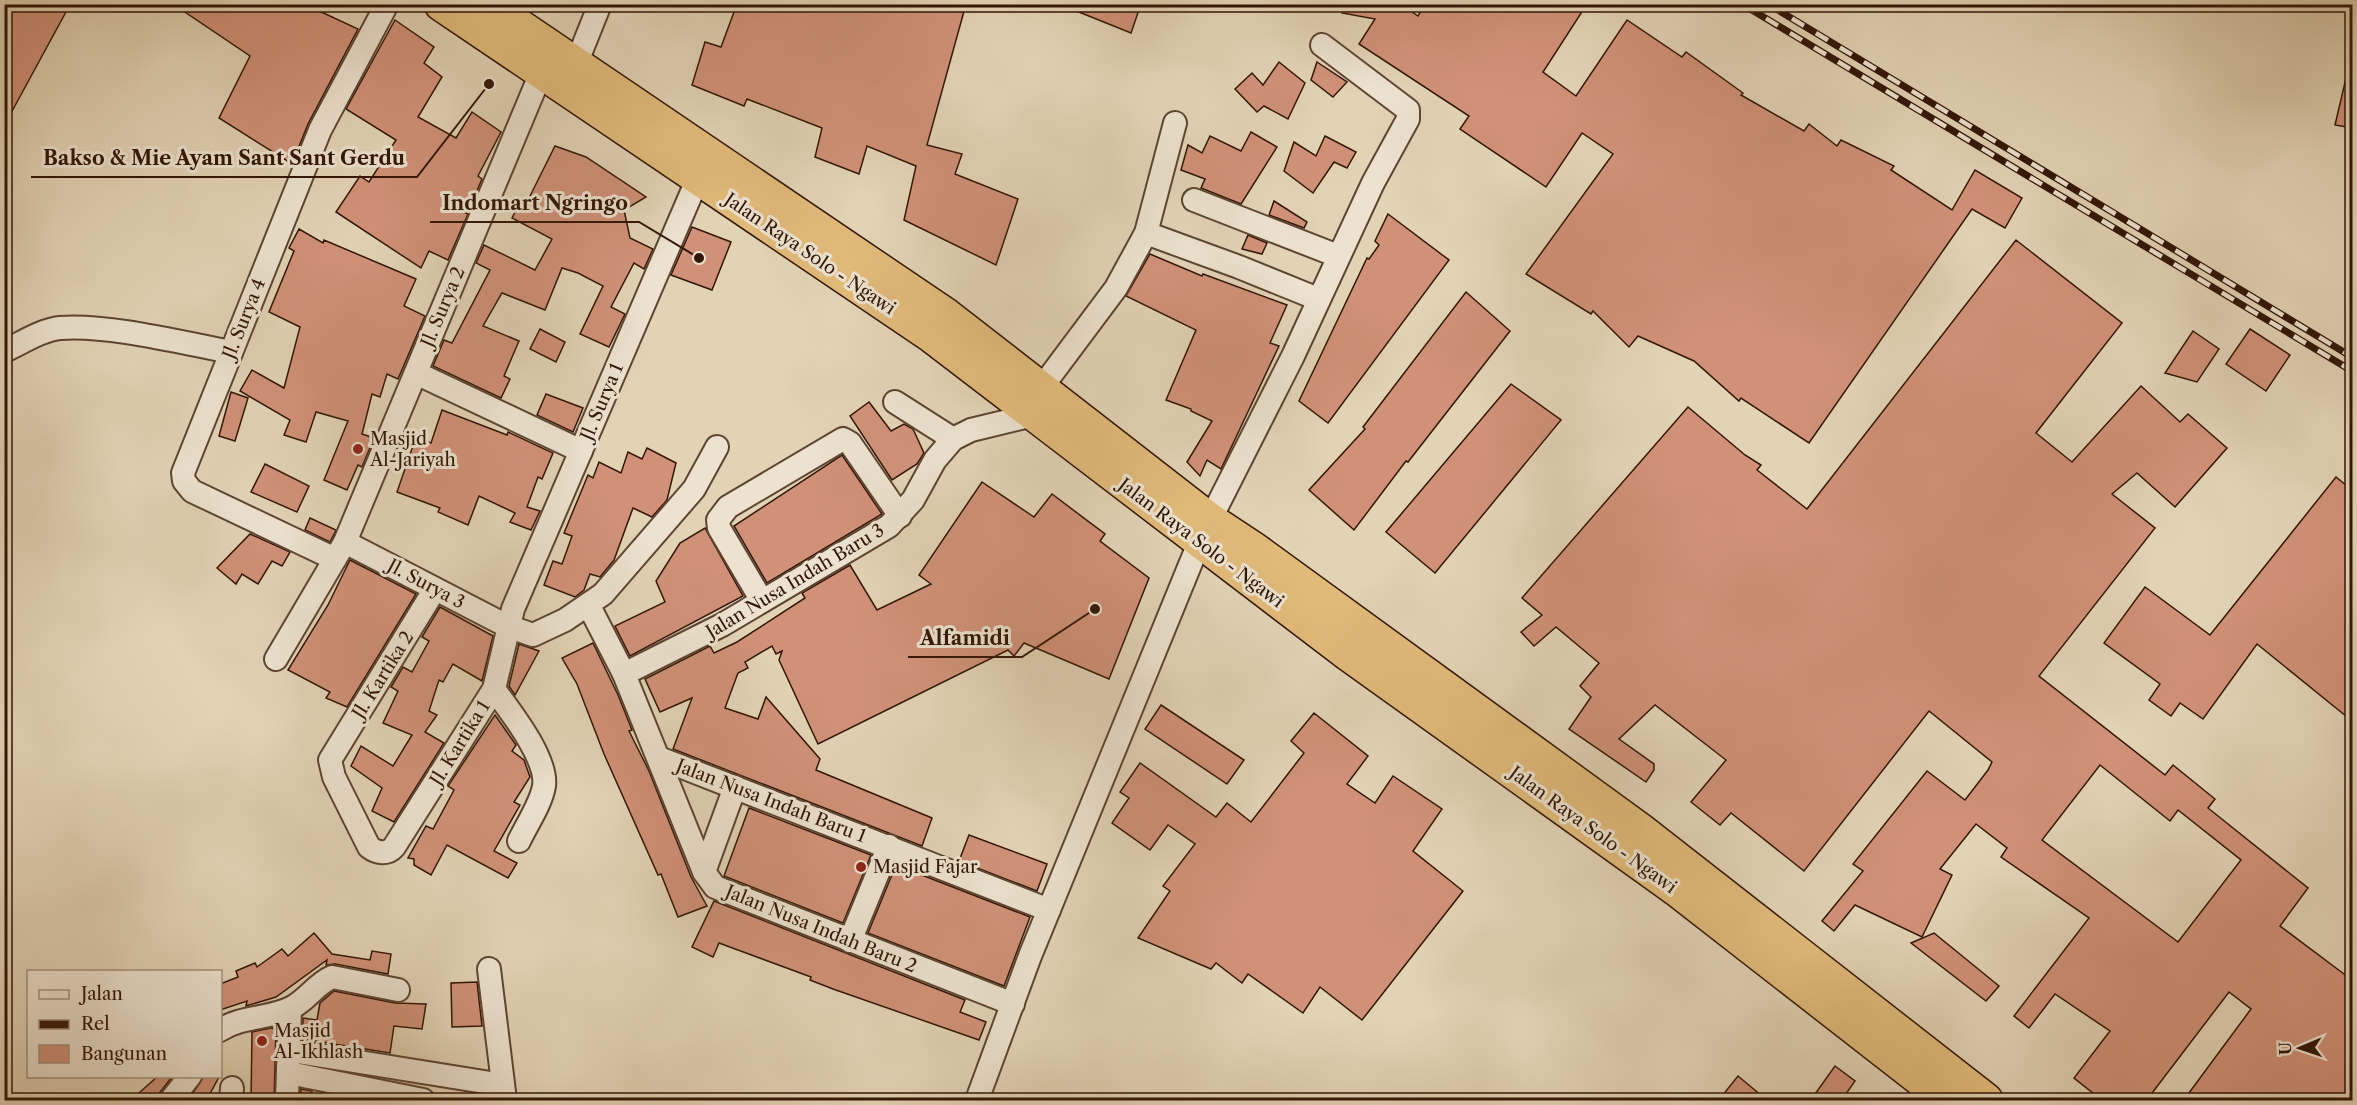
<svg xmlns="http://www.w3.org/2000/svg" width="2357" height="1105" viewBox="0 0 2357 1105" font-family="'Libre Caslon Text',serif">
  <rect width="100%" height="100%" fill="#e2d3b5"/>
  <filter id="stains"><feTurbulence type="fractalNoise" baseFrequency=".00333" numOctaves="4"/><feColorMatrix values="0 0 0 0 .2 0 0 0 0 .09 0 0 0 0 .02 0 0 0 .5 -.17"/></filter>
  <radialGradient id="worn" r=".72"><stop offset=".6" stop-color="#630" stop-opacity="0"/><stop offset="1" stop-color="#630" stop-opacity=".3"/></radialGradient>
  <g fill="#d09178" stroke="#321606" stroke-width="1.5" fill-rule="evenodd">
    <polygon points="4,4 58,4 67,10 4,126"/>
    <polygon points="173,4 317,4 315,9 358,29 308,124 292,164 219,118 250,56"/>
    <polygon points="737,4 966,4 927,145 962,154 955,174 1018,199 996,265 904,220 916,166 867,146 859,174 815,157 822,128 747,99 744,106 692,85 705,42 721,47"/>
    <polygon points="1059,4 1141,4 1131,33"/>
    <polygon points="1343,4 1400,4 1418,16 1425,4 1587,4 1543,72 1576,96 1627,20 1682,57 1686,52 1743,93 1741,95 1804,131 1809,124 1837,146 1841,140 1894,166 1891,170 1952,210 1975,170 2022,198 2005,228 1972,209 1809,443 1741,398 1739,401 1694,361 1638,336 1629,347 1593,311 1591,314 1526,274 1613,154 1582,133 1546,187 1460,129 1469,116 1359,44 1375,19 1342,13"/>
    <polygon points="395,20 434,47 424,63 442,77 418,117 456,138 472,112 501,132 478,176 482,179 473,200 464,212 468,214 448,260 429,251 421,268 336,212 360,176 369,182 396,140 346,109"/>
    <polygon points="1279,62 1305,83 1288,119 1264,106 1257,112 1235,89 1252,73 1263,85"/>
    <polygon points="1317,62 1347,82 1333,97 1311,80"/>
    <polygon points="2346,78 2352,79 2352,128 2335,125"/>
    <polygon points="1251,132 1277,147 1241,204 1201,188 1205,179 1181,170 1188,145 1202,153 1210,136 1241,151"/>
    <polygon points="1325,136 1356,152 1347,168 1334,162 1313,193 1284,171 1294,142 1316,156"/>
    <polygon points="555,146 586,157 646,197 624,210 630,238 653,249 644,269 634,263 611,307 625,314 609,347 580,334 603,286 578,273 562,268 545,310 502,293 483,326 519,341 504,376 510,379 501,398 433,366 444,340 452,343 490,270 476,263 484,245 535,270 552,239 512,218 522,199 527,202"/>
    <polygon points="1274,201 1307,222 1304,228 1269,215"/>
    <polygon points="1388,214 1449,260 1328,423 1299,401 1367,258 1369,259 1379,245 1375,241"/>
    <polygon points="692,227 731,242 712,290 671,275"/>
    <polygon points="299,229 323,243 324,240 416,279 404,306 425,316 398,379 387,374 380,397 372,394 362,434 374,438 362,467 358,465 347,490 324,480 348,421 316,412 306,442 284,435 290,420 240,391 252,370 284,388 300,327 269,312 294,251 289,248"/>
    <polygon points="1248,235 1267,243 1262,254 1242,249"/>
    <path d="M2016,240L2122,323L2036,433L2072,462L2141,386L2180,422L2188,414L2227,448L2175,507L2137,473L2112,494L2155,528L2039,676L2165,775L2173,765L2215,799L2208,808L2308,888L2280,926L2352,980V1101H2183L2251,1009L2229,992L2146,1101H2103L2074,1078L2110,1031L2055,994L2029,1028L2014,1016L2089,918L2001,857L2007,848L1976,824L1940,869L1952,875L1922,937L1855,905L1834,931L1822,921L1863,871L1853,864L1927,771L1965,800L1988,770L1992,762L1929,711L1804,871L1731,813L1720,825L1691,802L1726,760L1655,705L1619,739L1654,764V770L1646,782L1569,729L1591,697L1580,686L1599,663L1556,627L1534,646L1521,632L1542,615L1522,598L1688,407L1745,455L1761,465L1757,470L1807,509ZM2100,765L2170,821L2178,810L2241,860L2178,942L2042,840Z"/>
    <polygon points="1150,254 1202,276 1203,274 1287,305 1270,343 1279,346 1221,469 1207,460 1200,476 1187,462 1212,421 1191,411 1191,409 1166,400 1196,330 1126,296"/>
    <polygon points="1466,292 1510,331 1408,462 1406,461 1354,530 1309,490 1365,429 1363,427"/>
    <polygon points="540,329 565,342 556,362 530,349"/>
    <polygon points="2250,329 2290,355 2266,391 2226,364"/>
    <polygon points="2193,331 2219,349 2197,382 2165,373"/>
    <polygon points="1511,384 1561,420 1435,573 1386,532"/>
    <polygon points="231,392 248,398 235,441 219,436"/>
    <polygon points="546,394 583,408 573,432 537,415"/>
    <polygon points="869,402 891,431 904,424 913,429 924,453 917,464 892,480 850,416"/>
    <polygon points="442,410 507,435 508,432 553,453 542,479 538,477 527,507 540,511 531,530 510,522 515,513 479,496 468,525 438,512 440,508 397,492 416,437 431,443"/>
    <polygon points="647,448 676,463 667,500 652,517 633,508 614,560 600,577 590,574 584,590 575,597 544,585 553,561 562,564 572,536 564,533 588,475 593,478 599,462 621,473 628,452 642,459"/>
    <polygon points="842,455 882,514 767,583 734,526"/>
    <polygon points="265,464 309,486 297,512 251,492"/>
    <polygon points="2336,477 2352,490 2352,721 2257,644 2203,719 2180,703 2171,716 2149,700 2160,684 2104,643 2145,587 2210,635"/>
    <polygon points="982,482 1034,517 1052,494 1105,534 1100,541 1149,578 1109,679 1024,643 1014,656 1008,650 818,744 779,660 782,651 776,654 772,646 745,662 748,668 738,673 725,708 758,719 766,697 820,759 816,770 932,818 922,846 673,749 692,698 660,712 645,679 710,646 714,653 737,642 805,598 802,593 850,565 877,610 931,584 919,575"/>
    <polygon points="310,518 336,530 330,542 305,530"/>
    <polygon points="705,528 743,596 630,656 615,626 665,602 656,581 680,543"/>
    <polygon points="250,534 290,552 282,566 272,561 258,584 242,574 236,584 217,568"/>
    <polygon points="350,560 416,594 347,707 326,698 330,692 288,670 328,605"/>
    <polygon points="440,607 493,636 482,681 453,664 443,682 439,680 429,711 437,715 425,732 444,743 394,822 372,811 382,788 351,766 361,746 393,766 412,735 383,723 398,691 391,687 403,667 412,672 429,641 422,637"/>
    <polygon points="593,643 618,695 632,730 629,731 649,771 691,877 707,906 678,917 661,874 658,875 604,754 577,684 562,658"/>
    <polygon points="519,644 539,651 515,695 509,686"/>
    <polygon points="1161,705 1244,760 1227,784 1145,729"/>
    <polygon points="1314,713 1368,756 1347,784 1375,803 1393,776 1442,809 1413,851 1463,891 1362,1020 1320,987 1303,1013 1248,974 1242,983 1216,963 1211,969 1138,938 1170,891 1163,886 1195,844 1168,825 1150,850 1112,823 1129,798 1120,792 1140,763 1216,817 1227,803 1251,822 1304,753 1291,741"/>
    <polygon points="495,715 516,745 512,751 524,760 530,777 514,802 520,805 494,851 517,863 508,878 447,845 431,875 414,865 414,859 408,858 426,826 433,829 454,790 448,786"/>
    <polygon points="749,808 871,855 843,923 724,876"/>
    <polygon points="969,835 1047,864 1037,891 959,861"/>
    <polygon points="896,865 1030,917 1004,986 868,933"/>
    <polygon points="714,901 965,1000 960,1012 986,1022 979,1040 833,989 810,980 811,977 719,943 713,957 692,947"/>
    <polygon points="314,933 332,954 370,960 372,951 391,954 388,974 335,964 326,965 327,960 276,997 246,1006 247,1001 220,1010 220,984 238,977 236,971 255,963 257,967 282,949 288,956"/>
    <polygon points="1934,933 1999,986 1986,1001 1911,943"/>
    <polygon points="477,982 482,1026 452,1027 451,983"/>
    <polygon points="334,991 395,1003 426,1004 422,1029 394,1026 390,1053 303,1039 303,1018 317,1020 320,1003"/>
    <polygon points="271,1028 276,1029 274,1101 251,1101 252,1032"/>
    <polygon points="1835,1066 1855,1081 1841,1101 1810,1101"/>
    <polygon points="1738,1076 1768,1101 1718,1101"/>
    <polygon points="157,1077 172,1077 160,1092 158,1101 130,1101"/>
    <polygon points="203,1077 219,1077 206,1101 188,1101"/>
    <polygon points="301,1089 312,1091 311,1101 300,1101"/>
  </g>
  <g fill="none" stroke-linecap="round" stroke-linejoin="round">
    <g stroke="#5e4532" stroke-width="26">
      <g id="street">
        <polyline points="576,64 600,4"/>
        <polyline points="1194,200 1338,256"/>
        <polyline points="1146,233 1239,267 1318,299"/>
        <path d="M4,351C22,343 41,330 60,328C108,324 183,343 231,352"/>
        <polyline points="416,373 581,451"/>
        <polyline points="1042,387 1116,288 1146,233 1175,123"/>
        <polyline points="895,402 953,439"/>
        <polyline points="1210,520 1293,356 1373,183 1408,119 1408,110 1322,45"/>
        <polyline points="345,542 507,626 533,635 565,620 603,594 694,489 717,447"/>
        <polyline points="335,559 192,491 184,481 183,473 320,130 387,4"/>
        <path d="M435,589L330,760L334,777L369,847C377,853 387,855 394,847L494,689L513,609L698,178"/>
        <polyline points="762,601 719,528 718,520 728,507 843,439 850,443 900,516"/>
        <polyline points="589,606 624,674 704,872 715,887 1013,1004"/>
        <polyline points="276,659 345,542 541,73"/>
        <polyline points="624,674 722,625 889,526 913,500 935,460 953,439 971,430 1033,415"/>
        <path d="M494,689C510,711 548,759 544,786C541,804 527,824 519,841"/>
        <polyline points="659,758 1049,910"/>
        <polyline points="704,872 735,787"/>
        <polyline points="850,941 889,846"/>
        <polyline points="489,969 505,1100"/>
        <path d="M220,1030C241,1016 269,1019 291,1008C307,1000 316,984 332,977L398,990"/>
        <polyline points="291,1051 503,1085"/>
        <polyline points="289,1073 423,1100"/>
        <polyline points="171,1100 190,1076"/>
        <polyline points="231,1100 232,1088"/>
        <polyline points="287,1100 290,1009"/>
        <polyline points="977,1100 1030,956 1199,543"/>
      </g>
    </g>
    <g stroke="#321606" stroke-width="36">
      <g id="highway">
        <polyline points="441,4 929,334 1344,651 1676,889 1947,1100"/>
        <polyline points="487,4 946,315 1210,520 1254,549 1639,829 1986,1100"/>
      </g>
    </g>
    <use href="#street" stroke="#ece2cf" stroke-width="22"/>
    <use href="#highway" stroke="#e1ba7a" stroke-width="33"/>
    <g stroke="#321606" stroke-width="7">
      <g id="rail">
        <polyline points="1742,4 2352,371"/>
        <polyline points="1768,4 2352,357"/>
      </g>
    </g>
    <use href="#rail" stroke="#ece2cf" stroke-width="4.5" stroke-dasharray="14" stroke-linecap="butt"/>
  </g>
  <g fill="#8f2418" stroke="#ece2cf" stroke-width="2">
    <circle cx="358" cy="449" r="6"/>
    <circle cx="861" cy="867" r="6"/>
    <circle cx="262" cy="1041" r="6"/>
  </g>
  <g text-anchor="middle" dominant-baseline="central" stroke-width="6" stroke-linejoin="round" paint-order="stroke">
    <g font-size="18" fill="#321606" stroke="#ece2cf">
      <text transform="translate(810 254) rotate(34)">Jalan Raya Solo - Ngawi</text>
      <text transform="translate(443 307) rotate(-67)">Jl. Surya 2</text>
      <text transform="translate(244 319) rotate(-68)">Jl. Surya 4</text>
      <text transform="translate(602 402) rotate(-67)">Jl. Surya 1</text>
      <text transform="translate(1201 543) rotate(37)">Jalan Raya Solo - Ngawi</text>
      <text transform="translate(795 581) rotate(-31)">Jalan Nusa Indah Baru 3</text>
      <text transform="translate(426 584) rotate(28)">Jl. Surya 3</text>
      <text transform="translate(383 675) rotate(-58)">Jl. Kartika 2</text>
      <text transform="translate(460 743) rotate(-58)">Jl. Kartika 1</text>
      <text transform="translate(771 801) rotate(21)">Jalan Nusa Indah Baru 1</text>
      <text transform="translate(1593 830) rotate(36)">Jalan Raya Solo - Ngawi</text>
      <text transform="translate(821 929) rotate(22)">Jalan Nusa Indah Baru 2</text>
    </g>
    <g font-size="18" fill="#321606" stroke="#ece2cf" text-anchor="start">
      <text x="370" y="439">Masjid<tspan x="370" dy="21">Al-Jariyah</tspan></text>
      <text x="873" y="867">Masjid Fajar</text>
      <text x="274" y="1031">Masjid<tspan x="274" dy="21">Al-Ikhlash</tspan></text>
    </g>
  </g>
  <path fill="none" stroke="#321606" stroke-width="2" d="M489 84L417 177H31M699 258L639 222H430M1095 609L1022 657H908"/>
  <g fill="#321606" stroke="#ece2cf" stroke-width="2">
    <circle cx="489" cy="84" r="6"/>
    <circle cx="699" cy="258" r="6"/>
    <circle cx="1095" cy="609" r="6"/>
  </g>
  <g font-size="20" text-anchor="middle" font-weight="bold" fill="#321606" stroke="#ece2cf" stroke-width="6" stroke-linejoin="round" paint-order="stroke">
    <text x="224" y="165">Bakso &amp; Mie Ayam Sant Sant Gerdu</text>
    <text x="535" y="210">Indomart Ngringo</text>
    <text x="965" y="645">Alfamidi</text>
  </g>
  <rect width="2357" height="1105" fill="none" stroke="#e2d3b5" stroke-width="24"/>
  <rect x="6" y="6" width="2345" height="1093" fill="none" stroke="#321606" stroke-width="3"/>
  <rect x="12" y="12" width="2333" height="1081" fill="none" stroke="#321606" stroke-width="1.5"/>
  <rect x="27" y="970" width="195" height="108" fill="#ece2cf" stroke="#a2907f" stroke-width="1.5"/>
  <rect x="39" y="990" width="30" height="9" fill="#ece2cf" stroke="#a2907f" stroke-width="1.5"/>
  <text x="81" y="1000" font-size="18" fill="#321606">Jalan</text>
  <rect x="39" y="1020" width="30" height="9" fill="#321606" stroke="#a2907f" stroke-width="1.5"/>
  <text x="81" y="1030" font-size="18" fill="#321606">Rel</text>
  <rect x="39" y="1045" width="30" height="18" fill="#d09178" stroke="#a2907f" stroke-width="1.5"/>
  <text x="81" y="1060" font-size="18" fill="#321606">Bangunan</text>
  <g transform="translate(2300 1048) rotate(268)" stroke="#ece2cf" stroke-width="4.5" paint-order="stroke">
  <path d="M0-4.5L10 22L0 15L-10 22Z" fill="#321606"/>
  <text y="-9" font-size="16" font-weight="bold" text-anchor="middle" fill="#321606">U</text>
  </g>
  <rect width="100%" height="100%" filter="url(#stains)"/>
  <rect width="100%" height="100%" fill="url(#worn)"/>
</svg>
